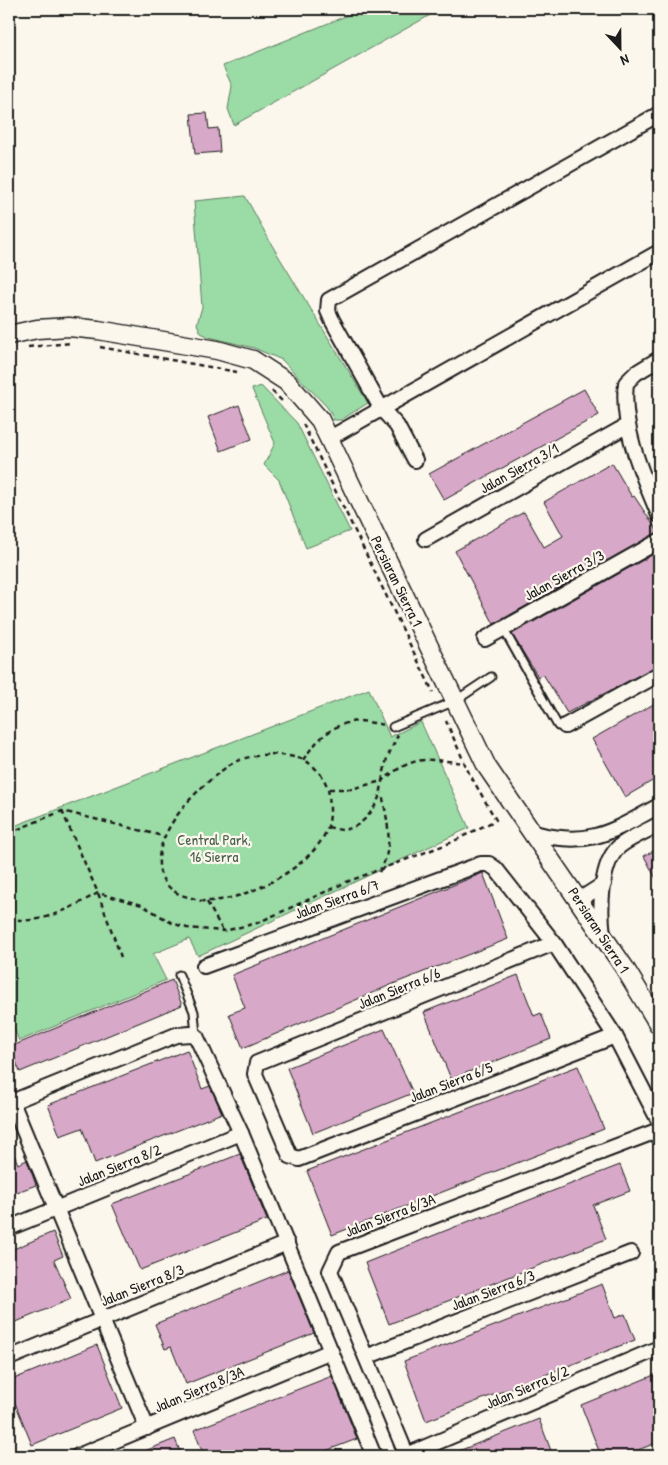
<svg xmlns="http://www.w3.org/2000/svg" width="668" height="1465" viewBox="0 0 668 1465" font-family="'Patrick Hand',sans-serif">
  <rect width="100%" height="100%" fill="#fbf7ec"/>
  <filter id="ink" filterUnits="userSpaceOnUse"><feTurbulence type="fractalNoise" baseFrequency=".02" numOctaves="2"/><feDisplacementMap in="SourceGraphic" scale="10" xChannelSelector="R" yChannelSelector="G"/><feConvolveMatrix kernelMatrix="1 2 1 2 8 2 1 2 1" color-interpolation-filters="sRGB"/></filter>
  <g filter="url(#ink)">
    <g fill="#9bdba5" stroke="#5c7c60">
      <polygon points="363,9 441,9 234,125 228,109 232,86 223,66"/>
      <polygon points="245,196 273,247 368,403 341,420 334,420 327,407 282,360 254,348 209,337 201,333 197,324 202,307 194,201"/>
      <polygon points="261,386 297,423 350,531 306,548 279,480 264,465 275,443 252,389"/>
      <polygon points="369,689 390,737 421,722 469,828 198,956 189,939 153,954 166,980 19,1041 9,1016 9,828"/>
    </g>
    <g fill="#d7a8c8" stroke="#1c1c1c">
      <polygon points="207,113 209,129 218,128 220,152 195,154 191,114"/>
      <polygon points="584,389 599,415 444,500 429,474"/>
      <polygon points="239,405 252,439 221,451 208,417"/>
      <polygon points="612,463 632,497 634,496 658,532 494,624 455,551 524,512 544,547 563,536 544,502"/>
      <polygon points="659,551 659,665 567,713 543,674 538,677 512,634"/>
      <polygon points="659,701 659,777 625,797 592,739"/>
      <polygon points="659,848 659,884 644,856"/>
      <polygon points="483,873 508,939 393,984 243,1048 229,1014 245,1008 232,975"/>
      <polygon points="518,975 534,1016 541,1013 551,1039 451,1079 424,1012"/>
      <polygon points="172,980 182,1005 20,1072 10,1047"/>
      <polygon points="384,1029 413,1093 313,1133 287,1068"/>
      <polygon points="187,1050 202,1089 210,1086 222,1113 95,1163 82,1128 60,1136 48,1105"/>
      <polygon points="578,1066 604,1129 332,1235 307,1171"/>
      <polygon points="9,1142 18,1164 27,1160 36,1185 9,1195"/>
      <polygon points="240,1154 267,1220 140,1270 112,1204"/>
      <polygon points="620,1165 630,1191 593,1205 606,1239 389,1324 365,1263 482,1216 483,1218"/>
      <polygon points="53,1232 63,1256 54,1260 71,1299 9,1325 9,1251"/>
      <polygon points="288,1270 314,1333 186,1384 171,1347 165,1349 155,1324"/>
      <polygon points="602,1284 615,1318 625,1314 635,1340 426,1421 404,1361"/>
      <polygon points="97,1345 122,1408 32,1445 9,1388 9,1381"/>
      <polygon points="659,1373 659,1442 622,1456 601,1456 581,1405"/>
      <polygon points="332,1376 357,1439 312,1456 204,1456 194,1430"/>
      <polygon points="539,1419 553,1456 446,1456"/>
      <polygon points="175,1439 182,1456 132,1456"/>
    </g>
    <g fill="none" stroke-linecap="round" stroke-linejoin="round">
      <g stroke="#1c1c1c" stroke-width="11">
        <g id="service">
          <polyline points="503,628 558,726 565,726"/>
          <polyline points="393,727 455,701 491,677"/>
          <polyline points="179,975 194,1012 196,1036"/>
        </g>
      </g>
      <g stroke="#1c1c1c" stroke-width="18">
        <g id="minor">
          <path d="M659,359L636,373L626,383C621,428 642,474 659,515"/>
          <polyline points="328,439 659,252"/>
          <polyline points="415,460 397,426 381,408 332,320 328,311 329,300 659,114"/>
          <polyline points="426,539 628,425"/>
          <polyline points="485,639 659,541"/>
          <polyline points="565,726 659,674"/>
          <path d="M534,833C590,848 611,832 659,806"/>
          <polyline points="579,900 604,884"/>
          <path d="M603,935C600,911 599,862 621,845C632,837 647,831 659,824"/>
          <polyline points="554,943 257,1063 255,1074 290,1156 299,1159 615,1036"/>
          <polyline points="204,966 481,864 489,864 496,869 554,943 615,1036 659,1121"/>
          <polyline points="12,1102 147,1428"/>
          <polyline points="9,1103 176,1035 191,1034 196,1036 241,1133 374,1456"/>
          <polyline points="9,1228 241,1133"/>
          <polyline points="366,1357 631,1253"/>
          <polyline points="9,1358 287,1243"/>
          <polyline points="407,1455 659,1348"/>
          <polyline points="78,1456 331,1351"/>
          <polyline points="407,1456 330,1271 339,1252 659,1130"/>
        </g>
      </g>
      <g stroke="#1c1c1c" stroke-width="21">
        <polyline id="tertiary" points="9,335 37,329 69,327 98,330 217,350 253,360 287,382 320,420 487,767 624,967 659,1025"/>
      </g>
      <g stroke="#1c1c1c" stroke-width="2.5" stroke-dasharray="5 4" stroke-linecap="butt">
        <polyline points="28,347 72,343"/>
        <polyline points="100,347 237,372"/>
        <polyline points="272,391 284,403"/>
        <polyline points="303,424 433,692"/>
        <path d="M271,754C281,755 295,756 304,760C317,767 328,781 329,796C330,806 331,816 328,826C317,865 246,901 208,901C202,902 195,899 189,897C176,895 164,886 160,872C151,833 198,787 228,766C241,757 255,756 271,754Z"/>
        <path d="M303,760C314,743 330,726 351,722C361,719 375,724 386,725"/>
        <polyline points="329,789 351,789 382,781 387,758 398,735"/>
        <polyline points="62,811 98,893 121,957"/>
        <path d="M328,827C333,828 339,830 343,830C366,827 382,801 382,781C415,754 425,759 464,763"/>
        <polyline points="9,833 62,811 163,836"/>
        <path d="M379,872C395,846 387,821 382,793"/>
        <polyline points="207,902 223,931"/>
        <path d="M9,918C39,927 72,907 98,893L142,905L172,923L187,928L224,931L257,923L349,881L450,843L496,820L469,773L446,721"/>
      </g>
      <use href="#service" stroke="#fbf7ec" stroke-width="7"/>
      <use href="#minor" stroke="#fbf7ec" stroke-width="14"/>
      <use href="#tertiary" stroke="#fbf7ec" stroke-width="18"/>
    </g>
  </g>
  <g text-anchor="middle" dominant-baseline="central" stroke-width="4.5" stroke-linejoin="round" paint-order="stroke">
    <g font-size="15" fill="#1c1c1c" stroke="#fbf7ec">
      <text transform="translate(519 468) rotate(-29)">Jalan Sierra 3/1</text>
      <text transform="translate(564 575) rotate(-29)">Jalan Sierra 3/3</text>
      <text transform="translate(397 581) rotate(64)">Persiaran Sierra 1</text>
      <text transform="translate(337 899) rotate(-20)">Jalan Sierra 6/7</text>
      <text transform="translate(599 930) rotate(57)">Persiaran Sierra 1</text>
      <text transform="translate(399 988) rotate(-22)">Jalan Sierra 6/6</text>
      <text transform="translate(451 1082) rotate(-21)">Jalan Sierra 6/5</text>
      <text transform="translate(119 1165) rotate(-22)">Jalan Sierra 8/2</text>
      <text transform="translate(390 1215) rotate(-21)">Jalan Sierra 6/3A</text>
      <text transform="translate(142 1285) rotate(-22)">Jalan Sierra 8/3</text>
      <text transform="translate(493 1290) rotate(-21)">Jalan Sierra 6/3</text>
      <text transform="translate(527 1387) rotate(-23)">Jalan Sierra 6/2</text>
      <text transform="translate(199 1389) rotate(-23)">Jalan Sierra 8/3A</text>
    </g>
    <g font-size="15" fill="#485f4c" stroke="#fbf7ec">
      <text x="214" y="839">Central Park,<tspan x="214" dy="17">16 Sierra</tspan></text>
    </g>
  </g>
  <rect width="668" height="1465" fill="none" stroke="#fbf7ec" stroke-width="30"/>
  <rect x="15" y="15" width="638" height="1435" fill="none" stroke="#1c1c1c" stroke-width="2" filter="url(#ink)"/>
  <g transform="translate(620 48) rotate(158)" stroke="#fbf7ec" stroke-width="4" paint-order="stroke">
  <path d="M0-4L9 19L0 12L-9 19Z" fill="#1c1c1c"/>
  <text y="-8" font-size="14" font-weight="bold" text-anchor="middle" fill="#1c1c1c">N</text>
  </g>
</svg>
